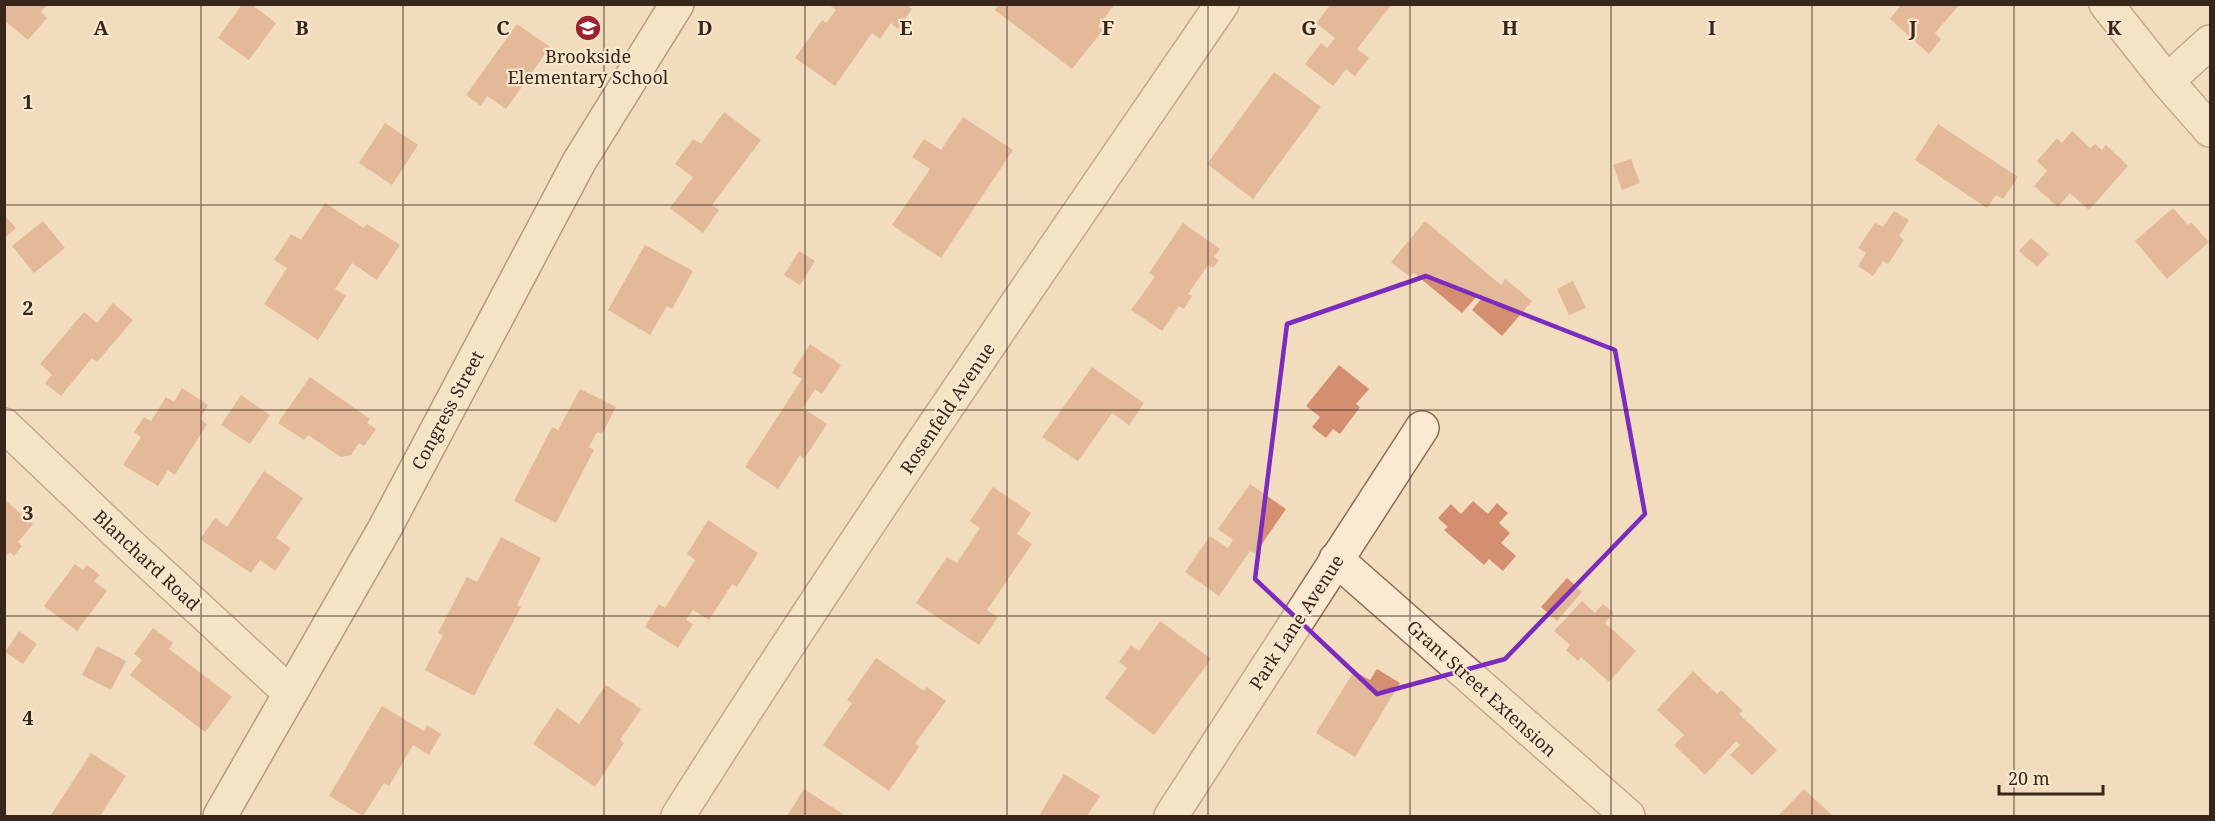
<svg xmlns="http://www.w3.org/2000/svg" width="2215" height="821" viewBox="0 0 2215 821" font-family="'Noto Serif',serif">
  <rect width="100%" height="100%" fill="#f1dcbd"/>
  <g fill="#d38f6f">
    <polygon points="4,4 48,4 41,12 47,18 28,40 4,20"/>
    <polygon points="242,4 251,4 276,23 249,60 218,38"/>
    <polygon points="828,4 905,4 912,9 898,29 891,23 880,39 872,33 835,86 795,58 822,20 826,23 836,10"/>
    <polygon points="999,4 1115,4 1098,26 1103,30 1072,69 995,10"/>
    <polygon points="1331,4 1392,4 1357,49 1369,58 1355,76 1346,69 1333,86 1305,64 1321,43 1327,48 1335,38 1316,23"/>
    <polygon points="1902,4 1960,4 1935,33 1941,39 1929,54 1890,19"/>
    <polygon points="517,24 550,47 506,109 487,96 481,106 466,95"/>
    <polygon points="1274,72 1321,107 1253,199 1207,164"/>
    <polygon points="724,112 761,140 712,205 719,210 703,233 670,208 693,177 675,164 693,139 701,144"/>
    <polygon points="963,117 1013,150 941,258 892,225 930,169 912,157 924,139 941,150"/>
    <polygon points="385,123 418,145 392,185 359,163"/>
    <polygon points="1938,124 2018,177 2003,199 1996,195 1987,208 1915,160"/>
    <polygon points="2072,131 2090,148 2095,144 2102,150 2106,145 2128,166 2089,210 2070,193 2058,207 2034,186 2047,171 2037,161 2057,138 2062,143"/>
    <polygon points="1631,159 1640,183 1622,190 1613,165"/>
    <polygon points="325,203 364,228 367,224 400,245 377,280 352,263 335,289 346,296 318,340 264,304 287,268 274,260 291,234 301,240"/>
    <polygon points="2173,208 2188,225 2191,222 2209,242 2167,279 2135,241"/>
    <polygon points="1894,211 1909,220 1899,236 1904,240 1888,264 1883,261 1873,276 1858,266 1866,253 1858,248 1875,223 1883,227"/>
    <polygon points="4,215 16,228 4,239"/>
    <polygon points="43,221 65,248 34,273 12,246"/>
    <polygon points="1425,221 1501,285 1505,279 1532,301 1502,336 1472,310 1481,299 1477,296 1462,313 1414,273 1410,277 1391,262"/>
    <polygon points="1183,223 1220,249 1214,257 1219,260 1213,268 1208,265 1188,294 1192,296 1184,309 1179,306 1162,331 1131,310 1155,277 1149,273"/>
    <polygon points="2031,238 2049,254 2037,267 2019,251"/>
    <polygon points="645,245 693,271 672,309 667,306 650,335 608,310"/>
    <polygon points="799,251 815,261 800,285 784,275"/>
    <polygon points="1573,281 1586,308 1569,315 1557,289"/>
    <polygon points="113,303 133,320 97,362 92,358 61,396 45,383 52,375 40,364 84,312 97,323"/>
    <polygon points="810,344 841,365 822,394 815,389 803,408 827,424 804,459 800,455 778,489 745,467 802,379 792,373"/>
    <polygon points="1339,365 1369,389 1356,404 1360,407 1340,434 1333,429 1326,438 1312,427 1320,417 1306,406"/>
    <polygon points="1092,367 1144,403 1129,425 1112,413 1078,461 1042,437"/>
    <polygon points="310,377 370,419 367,423 376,429 364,446 359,443 351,455 341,457 308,435 304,440 278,423"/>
    <polygon points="182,388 208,405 200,419 207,424 175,475 168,470 158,486 123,465 141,437 134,432 144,417 151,421 166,397 174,402"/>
    <polygon points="580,389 616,407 602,434 597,432 589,447 594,450 556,523 514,501 552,427 558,430"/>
    <polygon points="241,395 270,415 250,444 221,425"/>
    <polygon points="264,471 303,498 276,538 291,548 275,571 260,560 251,573 200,539 215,518 227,527"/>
    <polygon points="1250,484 1286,509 1255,554 1250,551 1219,596 1185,572 1210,536 1228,548 1233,540 1218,529"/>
    <polygon points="993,487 1031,513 1017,534 1032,544 987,610 998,617 979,645 916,603 947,557 957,563 980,528 970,521"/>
    <polygon points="4,499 33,524 18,542 22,546 14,556 10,552 4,558"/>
    <polygon points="1473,501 1488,514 1497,503 1508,513 1499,523 1510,533 1501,543 1516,556 1503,571 1489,559 1484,565 1444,530 1448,527 1438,518 1451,504 1461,514"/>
    <polygon points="708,520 758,553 737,587 732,584 709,620 693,610 686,620 693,624 678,648 645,627 659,604 665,608 695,560 687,554"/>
    <polygon points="501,537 541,558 517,605 521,607 474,696 425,670 443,635 438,633 467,577 477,582"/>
    <polygon points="75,564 83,570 87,565 100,575 94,581 107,591 77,631 44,606"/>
    <polygon points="1567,578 1582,592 1557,621 1541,607"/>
    <polygon points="1582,601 1595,613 1603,604 1614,613 1605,623 1636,651 1609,682 1581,657 1578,661 1566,650 1570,645 1554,631"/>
    <polygon points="1160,621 1211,659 1154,735 1105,698 1127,668 1119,662 1131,645 1139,651"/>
    <polygon points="153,628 173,643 169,649 232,697 205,732 130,675 142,660 134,654"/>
    <polygon points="19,631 37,644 23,664 5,652"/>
    <polygon points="97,646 126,661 111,690 82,675"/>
    <polygon points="876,658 924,691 927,687 946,701 915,744 919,747 889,791 823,745 852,703 847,700"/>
    <polygon points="1377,669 1400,683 1355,757 1316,733 1354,671 1370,680"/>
    <polygon points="1693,671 1717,694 1721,690 1743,711 1739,714 1777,750 1752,775 1730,755 1740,745 1736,741 1705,775 1674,745 1684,735 1657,710"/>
    <polygon points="606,685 641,709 620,740 624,743 595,787 533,744 557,708 579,724"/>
    <polygon points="382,706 424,731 427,725 441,734 429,755 413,745 389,786 384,783 363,816 329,796"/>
    <polygon points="91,753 126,776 100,816 54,816 51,815"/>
    <polygon points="1064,774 1100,796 1087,816 1039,816"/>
    <polygon points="804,789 843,814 842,816 787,816"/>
    <polygon points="1804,789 1833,816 1778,816"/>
  </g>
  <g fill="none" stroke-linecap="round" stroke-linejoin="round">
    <g stroke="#8a6c55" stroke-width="36">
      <g id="minor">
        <polyline points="2167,81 2210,42"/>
        <polyline points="4,425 132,547 290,693"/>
        <polyline points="1336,559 1628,816"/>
        <path d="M678,816C852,541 1038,273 1222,4"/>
        <polyline points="1171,816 1422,428"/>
      </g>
    </g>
    <g stroke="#8a6c55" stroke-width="36">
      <polyline id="tertiary" points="2106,4 2167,81 2210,130"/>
    </g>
    <g stroke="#6c4d38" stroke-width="36">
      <polyline id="secondary" points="220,816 385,528 579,162 677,4"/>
    </g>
    <use href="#minor" stroke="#fbead1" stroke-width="33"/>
    <use href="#tertiary" stroke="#fbead1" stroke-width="33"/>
    <use href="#secondary" stroke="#fbead1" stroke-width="33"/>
  </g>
  <path d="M0 0H2215V821H0ZM1426,276L1615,350L1645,514L1505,659L1377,694L1255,579L1287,324Z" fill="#f1dcbd" fill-opacity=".55" fill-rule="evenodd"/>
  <path fill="none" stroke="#7b2cbf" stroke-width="4.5" stroke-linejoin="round" d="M1426,276L1615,350L1645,514L1505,659L1377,694L1255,579L1287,324Z"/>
  <path fill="none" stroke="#38261b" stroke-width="1.5" stroke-opacity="0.55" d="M201,4V816M403,4V816M604,4V816M805,4V816M1007,4V816M1208,4V816M1410,4V816M1611,4V816M1812,4V816M2014,4V816M4,205H2210M4,410H2210M4,616H2210"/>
  <defs>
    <g id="school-disc" transform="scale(1.35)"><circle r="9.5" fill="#9e202d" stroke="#f8e7cd"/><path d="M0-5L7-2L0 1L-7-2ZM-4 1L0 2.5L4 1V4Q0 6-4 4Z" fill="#fff"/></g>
  </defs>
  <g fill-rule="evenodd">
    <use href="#school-disc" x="588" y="28"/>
  </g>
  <g text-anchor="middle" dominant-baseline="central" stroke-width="4.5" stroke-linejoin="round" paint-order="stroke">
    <g font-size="18" fill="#38261b" stroke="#f8e7cd">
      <text x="588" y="56">Brookside<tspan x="588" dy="21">Elementary School</tspan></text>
    </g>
    <g font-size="18" fill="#38261b" stroke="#f8e7cd">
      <text transform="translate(947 408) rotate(-56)">Rosenfeld Avenue</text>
      <text transform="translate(447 410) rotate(-62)">Congress Street</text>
      <text transform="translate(147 560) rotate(43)">Blanchard Road</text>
      <text transform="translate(1296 622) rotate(-57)">Park Lane Avenue</text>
      <text transform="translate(1482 688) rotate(42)">Grant Street Extension</text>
    </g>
  </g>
  <g font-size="20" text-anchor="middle" font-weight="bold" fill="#38261b" stroke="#f8e7cd" stroke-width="4.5" stroke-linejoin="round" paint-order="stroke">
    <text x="101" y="35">A</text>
    <text x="302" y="35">B</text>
    <text x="503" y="35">C</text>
    <text x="705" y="35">D</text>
    <text x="906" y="35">E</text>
    <text x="1108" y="35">F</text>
    <text x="1309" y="35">G</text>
    <text x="1510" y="35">H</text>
    <text x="1712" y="35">I</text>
    <text x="1913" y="35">J</text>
    <text x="2114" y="35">K</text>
    <text x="28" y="109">1</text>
    <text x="28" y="315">2</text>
    <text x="28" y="520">3</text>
    <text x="28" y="725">4</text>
  </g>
  <rect width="2215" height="821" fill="none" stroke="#38261b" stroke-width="12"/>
  <path d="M1999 785v9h104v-9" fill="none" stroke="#38261b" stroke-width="3"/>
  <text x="2008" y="785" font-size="18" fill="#38261b" stroke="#f8e7cd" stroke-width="4.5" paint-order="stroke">20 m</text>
</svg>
